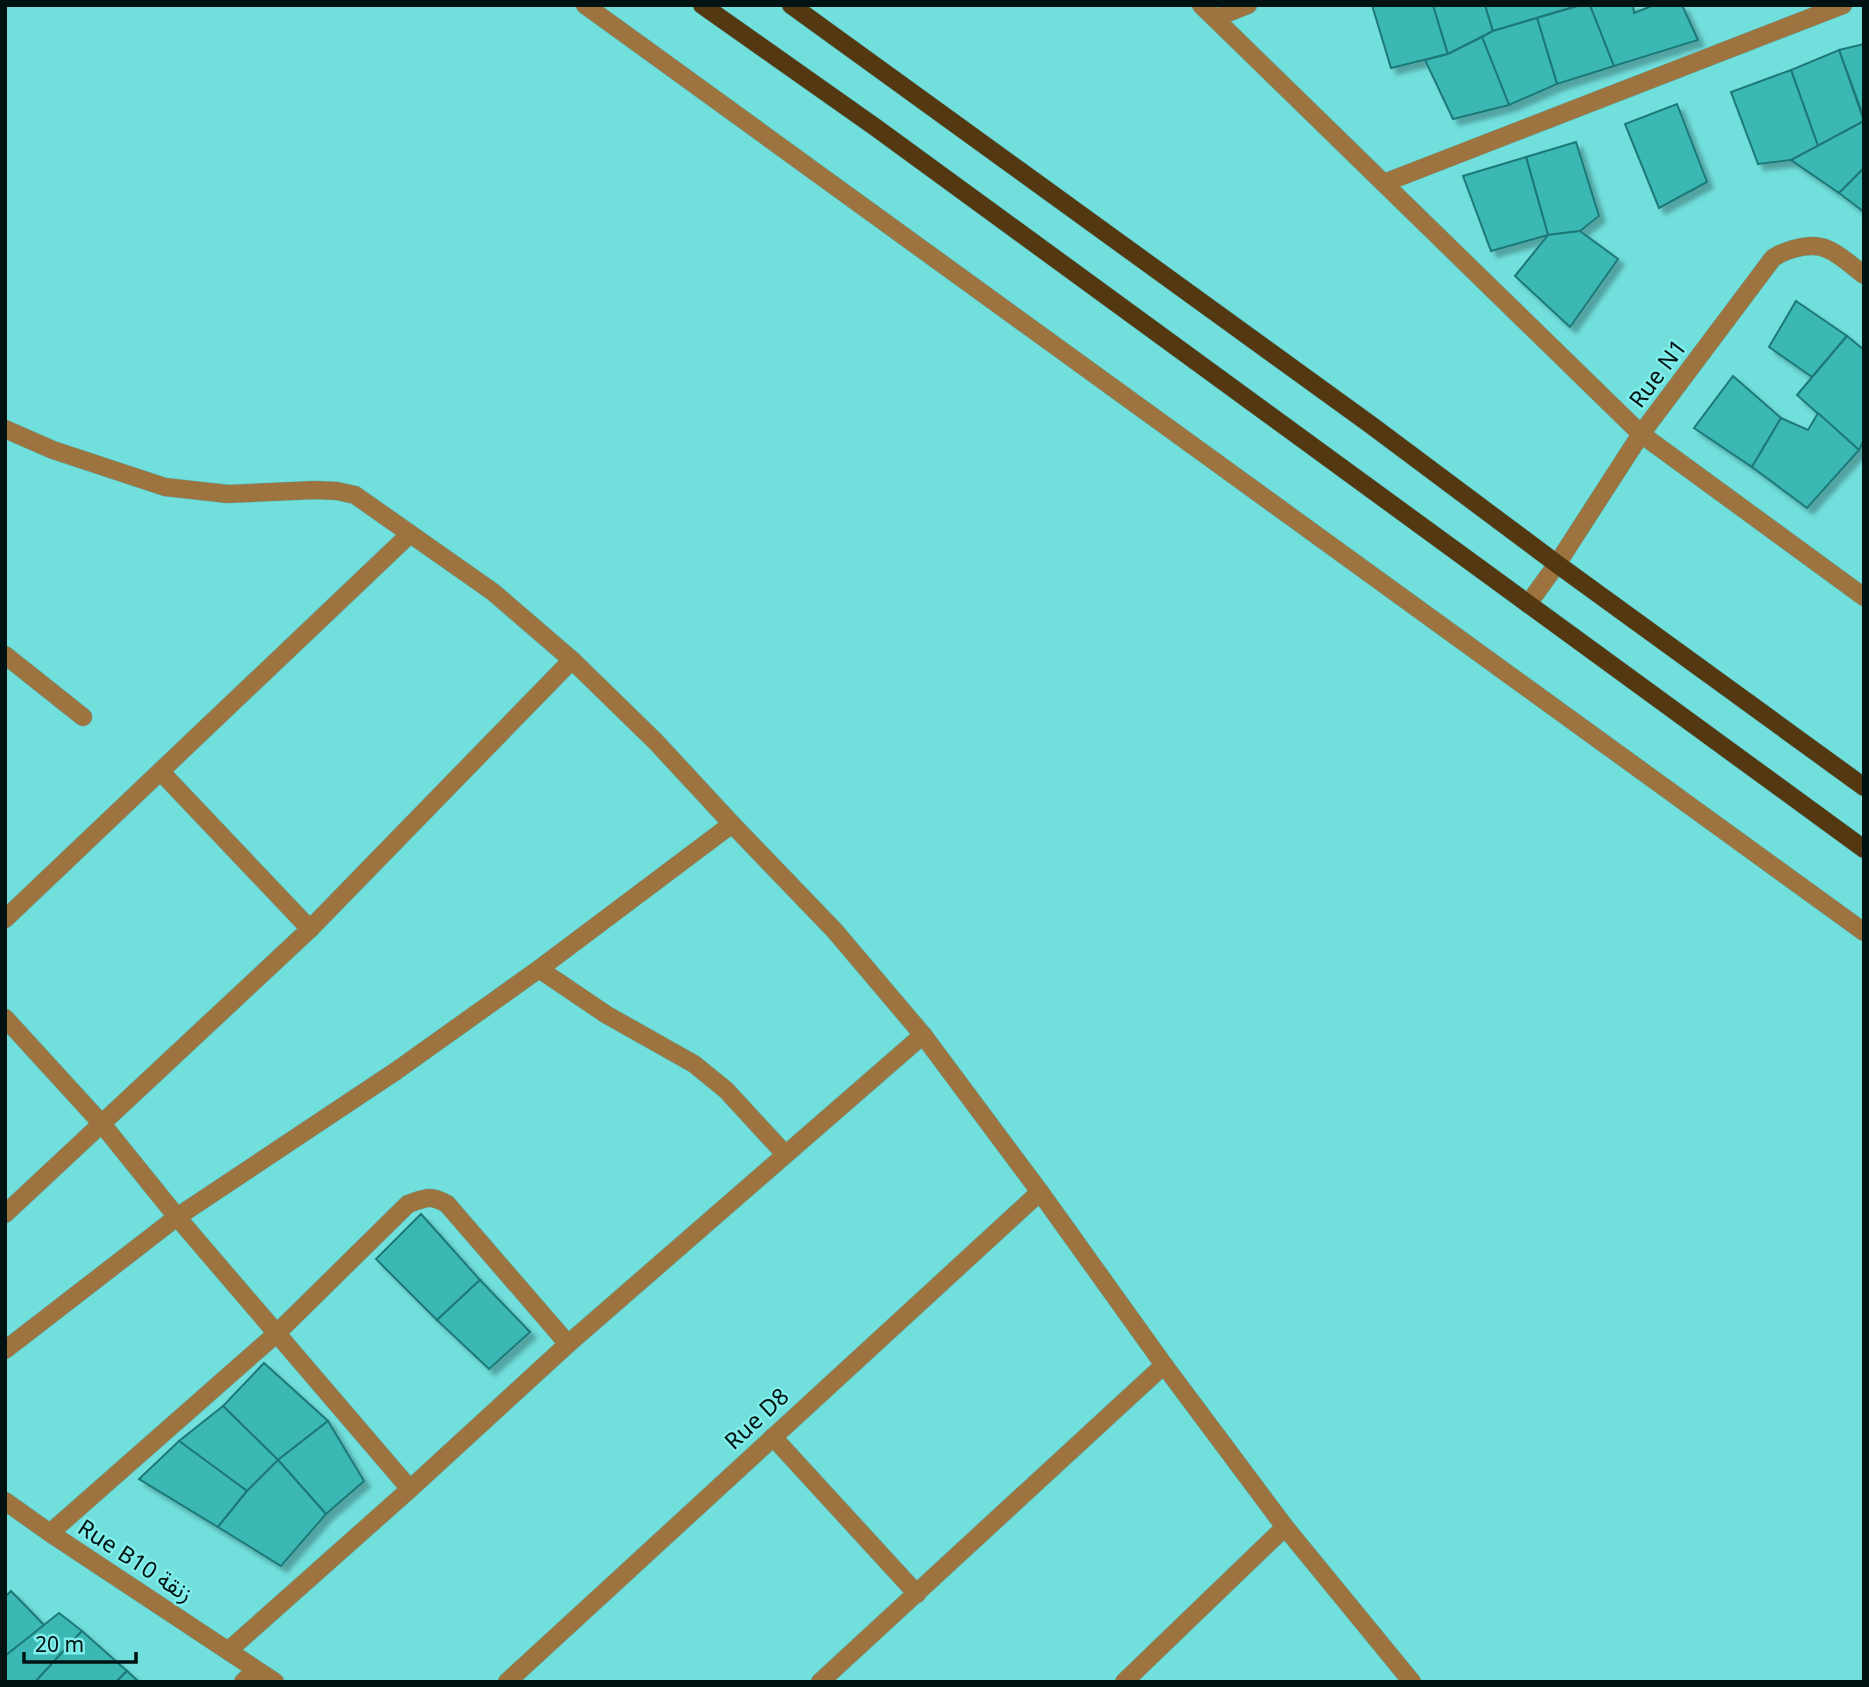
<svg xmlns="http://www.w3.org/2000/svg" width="1869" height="1687" viewBox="0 0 1869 1687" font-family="'Noto Sans','Noto Sans Arabic',sans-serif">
  <defs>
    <filter id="shadow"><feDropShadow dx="6" dy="6" stdDeviation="2" flood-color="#0004"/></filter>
  </defs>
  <rect width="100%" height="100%" fill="#71dfdc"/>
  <g fill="#3bb8b4" stroke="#1e7977" stroke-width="2" filter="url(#shadow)">
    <polygon points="1372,5 1433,5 1448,54 1391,68"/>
    <polygon points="1433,5 1485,5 1493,31 1448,54"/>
    <polygon points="1485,5 1569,5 1570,8 1493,31"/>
    <polygon points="1581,5 1590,5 1614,66 1557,84 1537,18"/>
    <polygon points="1590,5 1633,5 1634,13 1654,5 1682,5 1698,40 1614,66"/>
    <polygon points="1537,18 1557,84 1509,105 1482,37 1493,31"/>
    <polygon points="1482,37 1509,105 1453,119 1425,60 1448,54"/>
    <polygon points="1864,44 1864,118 1839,50"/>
    <polygon points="1839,50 1864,121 1818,146 1791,70"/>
    <polygon points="1791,70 1818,146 1791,160 1758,164 1731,92"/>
    <polygon points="1677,104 1707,182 1659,208 1625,124"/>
    <polygon points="1864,121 1864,168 1839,193 1791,160"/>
    <polygon points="1576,142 1599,216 1580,231 1548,235 1526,157"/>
    <polygon points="1526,157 1548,235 1491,251 1463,176"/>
    <polygon points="1864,168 1864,212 1839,193"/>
    <polygon points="1580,231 1618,259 1570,327 1515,276 1548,235"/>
    <polygon points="1796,301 1847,336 1812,377 1769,347"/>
    <polygon points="1847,336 1864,350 1864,440 1859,450 1797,395"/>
    <polygon points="1733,376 1781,418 1752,467 1694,428"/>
    <polygon points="1818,413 1859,450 1807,508 1752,467 1781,418 1808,430"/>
    <polygon points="421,1214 480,1280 437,1320 376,1259"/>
    <polygon points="480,1280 530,1332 489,1369 437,1320"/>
    <polygon points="264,1363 328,1421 278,1460 223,1406"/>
    <polygon points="223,1406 278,1460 247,1491 179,1441"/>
    <polygon points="328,1421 364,1481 326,1514 278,1460"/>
    <polygon points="179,1441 247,1491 218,1527 139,1479"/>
    <polygon points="278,1460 326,1514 281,1566 218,1527 247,1491"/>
    <polygon points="11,1591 45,1626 5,1656 5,1597"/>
    <polygon points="59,1613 82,1631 35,1682 5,1682 5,1656"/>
    <polygon points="82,1631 127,1671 116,1682 35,1682"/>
    <polygon points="127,1671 139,1682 116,1682"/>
  </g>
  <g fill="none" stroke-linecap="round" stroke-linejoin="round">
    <g stroke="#5dbab7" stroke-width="19">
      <g id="minor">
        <polyline points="585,5 1864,932"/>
        <polyline points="1201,5 1641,434 1864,597"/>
        <polyline points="1215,18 1248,5"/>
        <polyline points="1384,183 1843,5"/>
        <polyline points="5,429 53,450 165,487 228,494 315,490 337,491 355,495 493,592 572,660 656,742 732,824 834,930 923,1035 1040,1192 1164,1365 1285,1527 1412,1682"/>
        <path d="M1528,604L1557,564L1641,434L1773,258C1787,249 1811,242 1827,249C1840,254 1852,266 1864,275"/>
        <polyline points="5,655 83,717"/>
        <polyline points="161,772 310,929"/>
        <polyline points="5,919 410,534"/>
        <polyline points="539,969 607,1015 694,1064 726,1090 785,1154"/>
        <polyline points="5,1018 102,1124 177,1217 410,1489"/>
        <polyline points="5,1214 310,929 572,660"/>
        <polyline points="5,1350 177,1217 396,1071 539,969 732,824"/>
        <polyline points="773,1437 917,1594"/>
        <polyline points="5,1501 50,1533 275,1682"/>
        <path d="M50,1533L276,1334L408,1204C425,1198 430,1194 447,1204L568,1344"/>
        <polyline points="229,1650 410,1489 568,1344 923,1035"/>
        <polyline points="243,1682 256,1670"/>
        <polyline points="507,1682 1040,1192"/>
        <polyline points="820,1682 1164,1365"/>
        <polyline points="1124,1682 1285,1527"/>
      </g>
    </g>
    <g stroke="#5dbab7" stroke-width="19">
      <g id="major">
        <polyline points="702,5 875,127 1864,849"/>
        <polyline points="791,5 1371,425 1557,564 1864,787"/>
      </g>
    </g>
    <use href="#minor" stroke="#9d743f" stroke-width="18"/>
    <use href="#major" stroke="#543811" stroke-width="18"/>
  </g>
  <g text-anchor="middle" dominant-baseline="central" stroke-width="5" stroke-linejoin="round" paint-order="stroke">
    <g font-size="23" fill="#001211" stroke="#7fede9">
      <text transform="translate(1657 373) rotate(-53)">Rue N1</text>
      <text transform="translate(756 1418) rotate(-43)">Rue D8</text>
      <text transform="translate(136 1560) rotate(33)">Rue B10 زنقة</text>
    </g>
  </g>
  <rect width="1869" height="1687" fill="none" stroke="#001211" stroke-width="14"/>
  <path d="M24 1652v10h112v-10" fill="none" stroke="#001211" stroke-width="3.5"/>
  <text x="35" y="1652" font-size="21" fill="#001211" stroke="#7fede9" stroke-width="5" paint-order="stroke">20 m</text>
</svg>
